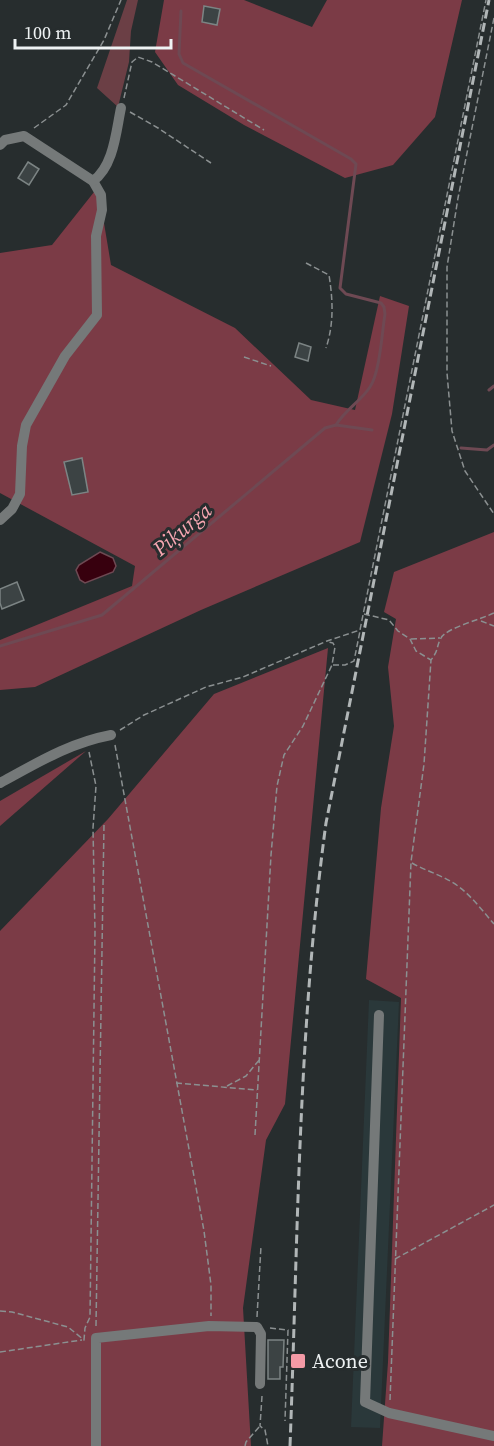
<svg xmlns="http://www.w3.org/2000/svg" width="494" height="1446" viewBox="0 0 494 1446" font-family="'Source Serif 4',serif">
  <rect width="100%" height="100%" fill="#272d2e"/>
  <polygon fill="#2a383a" points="369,1000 399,1002 380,1428 351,1427"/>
  <polygon fill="#6b3f45" points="127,0 138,0 131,31 129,62 118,107 97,88"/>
  <g fill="#7b3b46">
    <polygon points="164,0 244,0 312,27 327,0 462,0 435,117 393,165 345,178 244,125 178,85 155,52"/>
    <polygon points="98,187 111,265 235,328 311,400 355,410 380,296 409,306 392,414 360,542 201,610 35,687 0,690 0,640 132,586 135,566 0,493 0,253 52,245"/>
    <polygon points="494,532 494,1446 382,1446 388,1362 401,998 366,979 381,808 394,726 388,667 396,619 384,612 394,572"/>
    <polygon points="328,648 285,1104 266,1140 243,1308 251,1446 0,1446 0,931 108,819 214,694"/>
    <polygon points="86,751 0,826 0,801"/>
  </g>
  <polygon fill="#37000e" stroke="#6e4953" stroke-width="1.5" points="100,552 113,558 116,566 113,572 85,583 80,580 76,570 79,565"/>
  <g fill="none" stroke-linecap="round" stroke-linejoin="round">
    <g stroke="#6e4953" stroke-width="3">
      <path d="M181,11L179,54L183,63L351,159L356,164L340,288L346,294L381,303L384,307L385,314C382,332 380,372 370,387C361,401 345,410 336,425"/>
      <polyline points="489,390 494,386"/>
      <polyline points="461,448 487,450 494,445"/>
      <polyline points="0,646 102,615 325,428 336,425 372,430"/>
    </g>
  </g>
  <g fill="#3c4344" stroke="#7c8484" stroke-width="1.5">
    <polygon points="204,6 220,9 217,25 202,22"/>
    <polygon points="28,162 39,169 29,185 18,178"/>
    <polygon points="299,343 311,347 308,361 295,357"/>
    <polygon points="82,458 88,492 72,495 64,462"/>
    <polygon points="17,582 24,600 2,609 0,603 0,589"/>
    <polygon points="268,1340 284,1340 283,1367 280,1367 280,1379 268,1379"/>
  </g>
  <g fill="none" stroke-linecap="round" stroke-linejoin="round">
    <g stroke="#8b9091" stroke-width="1.5" stroke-dasharray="6 3" stroke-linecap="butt">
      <polyline points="494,18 458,198 447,267 447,373 452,431 465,471 494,514"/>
      <polyline points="124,98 132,62 138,57 152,62 264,130"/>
      <polyline points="130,112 158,128 211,163"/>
      <polyline points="34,128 66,105 104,40 121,0"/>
      <path d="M306,263L329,275C333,300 334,324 326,348"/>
      <polyline points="244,357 271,366"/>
      <polyline points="364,614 389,620 398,631 410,639 416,651 431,660"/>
      <polyline points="481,621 494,626"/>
      <polyline points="411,639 440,638"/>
      <polyline points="333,665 345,665 354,661 360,631"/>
      <polyline points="120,730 144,715 206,687 243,677 327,641 360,630 486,0"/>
      <polyline points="115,745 204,1231 211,1285 211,1316"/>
      <path d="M412,863C424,870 438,874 450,881C467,890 481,909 494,924"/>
      <polyline points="176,1083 257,1090"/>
      <polyline points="227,1086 246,1076 260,1059"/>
      <polyline points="255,1135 271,855 277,786 284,755 303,726 332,665 335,647 333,643 328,642"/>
      <polyline points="395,1259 494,1205"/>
      <polyline points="0,1311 12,1312 68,1327 84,1340 85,1328 90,1317 95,932 93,828 96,786 89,752"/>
      <polyline points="257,1317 261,1246"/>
      <polyline points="96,1326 104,824"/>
      <polyline points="270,1328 288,1330 285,1421"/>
      <polyline points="0,1352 82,1340"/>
      <polyline points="262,1396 260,1426 265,1430 268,1446"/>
      <path d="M390,1400L411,862L424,764L431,660C439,650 436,647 441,638C446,628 482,619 494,613"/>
      <polyline points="245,1446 246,1442 260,1426"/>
    </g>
    <g stroke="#757979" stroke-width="10">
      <polyline points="0,145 5,140 24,136 93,181 101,195 102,210 96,236 97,315 65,356 26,425 22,446 20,494 12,509 0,520"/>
      <path d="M93,181C114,166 116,131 121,108"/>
      <path d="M0,783C37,763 69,743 111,735"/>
      <polyline points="379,1015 365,1402 389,1413 494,1436"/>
      <polyline points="96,1446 96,1338 209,1326 257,1327 261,1334 260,1384"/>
    </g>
    <path stroke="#b1b6b7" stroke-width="3" stroke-dasharray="9 4.5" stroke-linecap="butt" d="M290,1446C298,1238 298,1029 326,823L489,0"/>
  </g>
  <rect fill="#f49aa6" stroke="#272d2e" stroke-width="2" x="290" y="1353" width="16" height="16" rx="3"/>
  <g text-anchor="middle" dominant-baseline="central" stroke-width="6" stroke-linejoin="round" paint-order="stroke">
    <g font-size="20" fill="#eef2f3" stroke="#272d2e" text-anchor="start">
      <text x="312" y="1361">Acone</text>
    </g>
    <g font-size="21" font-style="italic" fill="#f8a7b2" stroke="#272d2e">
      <text transform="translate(182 529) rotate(-40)">Piķurga</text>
    </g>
  </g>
  <path d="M15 39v9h156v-9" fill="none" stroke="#eef2f3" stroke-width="3"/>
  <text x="24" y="39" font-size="18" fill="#eef2f3" stroke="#272d2e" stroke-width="4.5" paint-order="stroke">100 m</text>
</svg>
